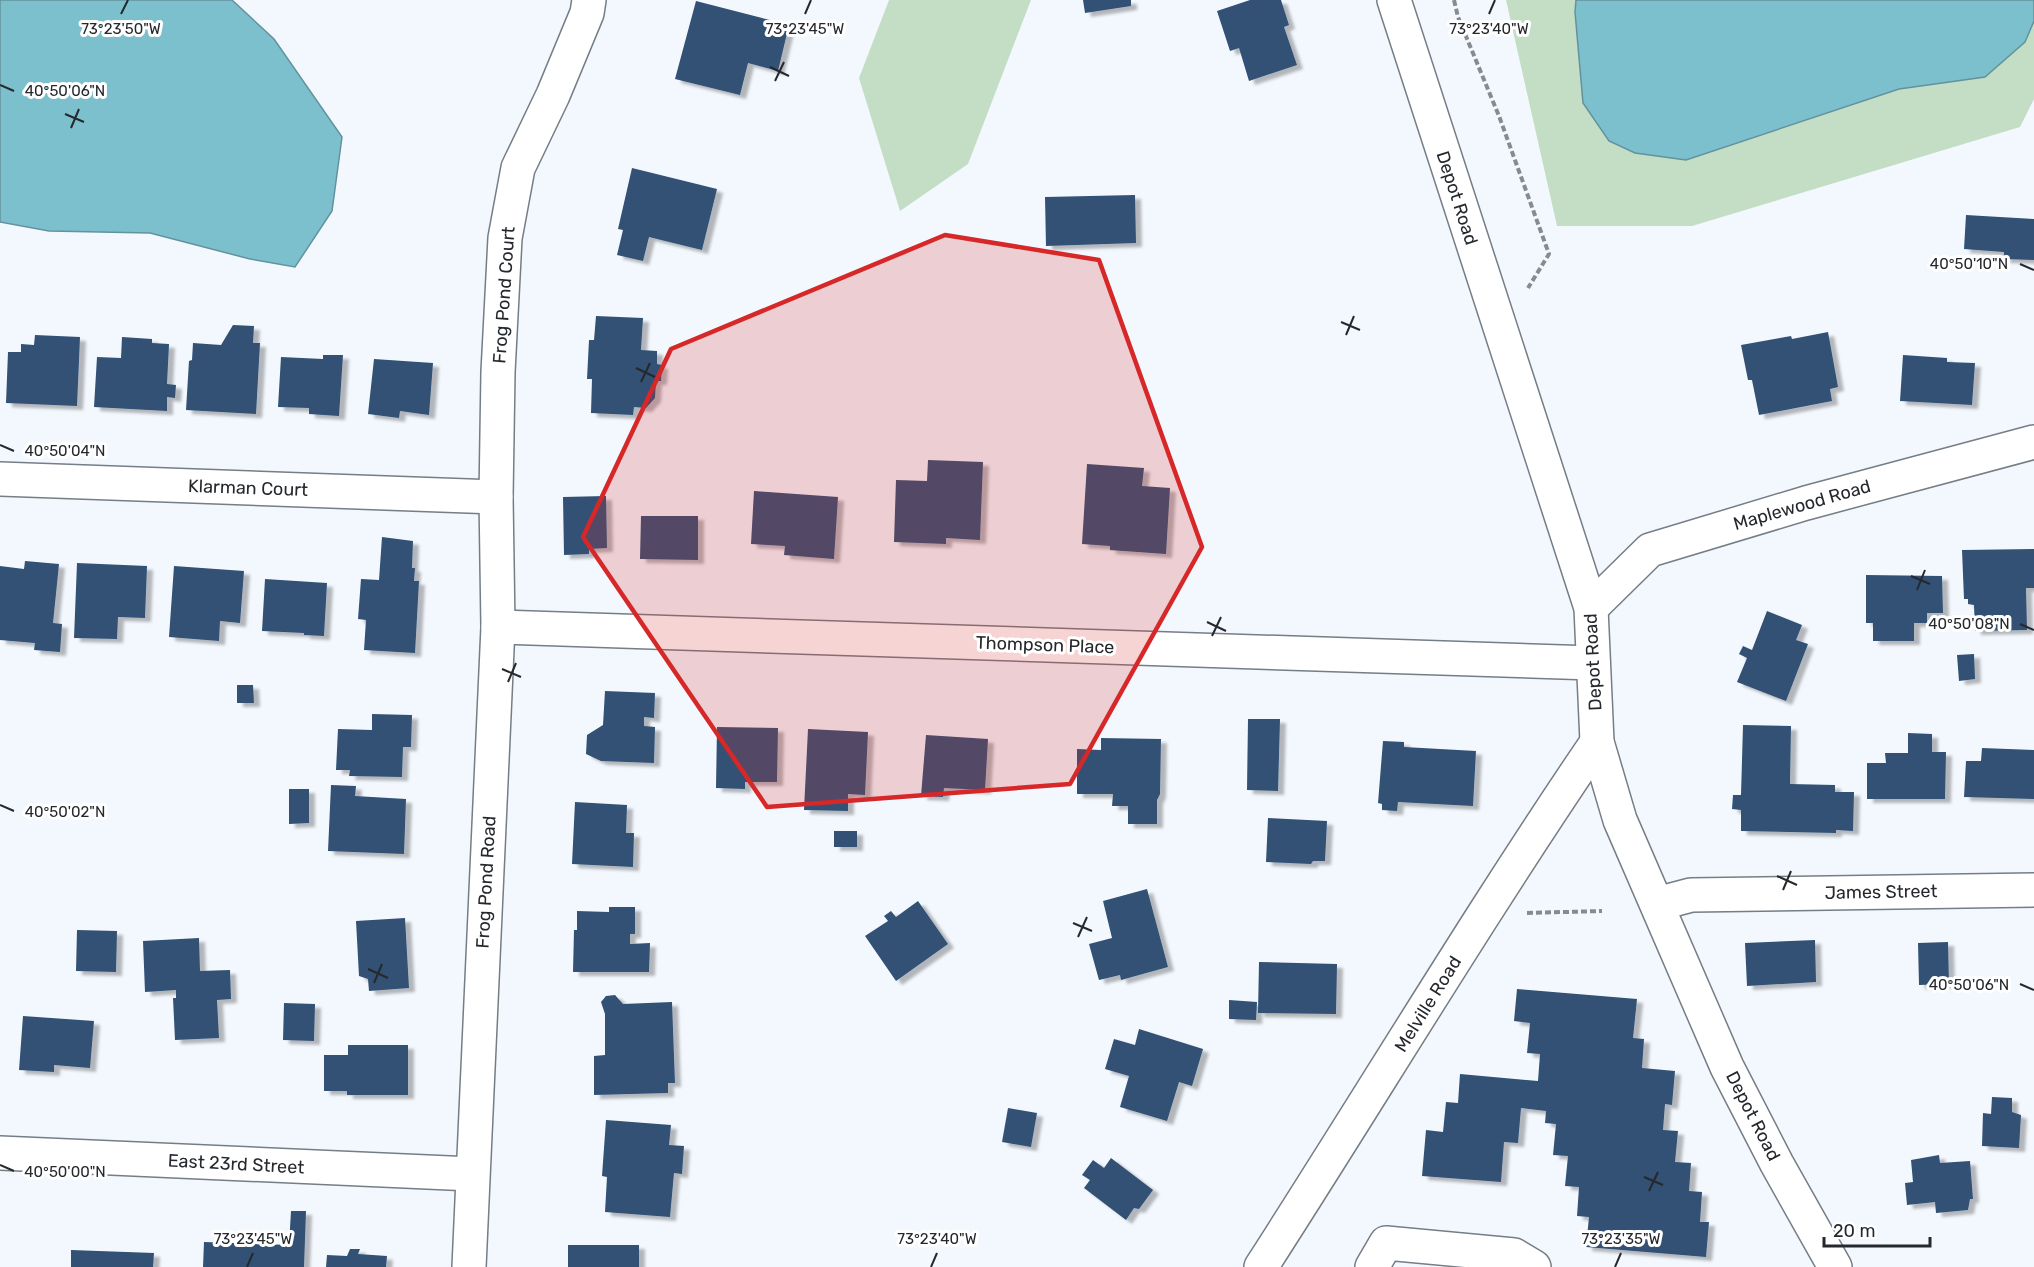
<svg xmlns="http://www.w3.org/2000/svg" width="2034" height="1267" viewBox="0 0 2034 1267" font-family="Rubik,sans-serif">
  <defs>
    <filter id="shadow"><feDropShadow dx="6" dy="4" stdDeviation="1.5" flood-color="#0004"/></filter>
  </defs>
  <rect width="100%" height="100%" fill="#f3f8fe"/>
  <g fill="#c3dec5">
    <polygon points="889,0 1031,0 968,164 900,211 859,78"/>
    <polygon points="1506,0 1576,0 1575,12 1686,160 1899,89 1985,77 2025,42 2034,21 2034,99 2020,127 1692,226 1557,226"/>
  </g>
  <g fill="#7dc0cd" stroke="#63929d" stroke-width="1.5">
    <polygon points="0,0 232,0 274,39 342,137 332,211 295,267 250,259 150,233 49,231 0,222"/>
    <polygon points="1576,0 2034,0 2034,21 2025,42 1985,77 1899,89 1686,160 1635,153 1609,141 1583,103 1575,12"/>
  </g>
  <g fill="#315174" filter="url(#shadow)">
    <polygon points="1083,0 1131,0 1131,6 1085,13"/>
    <polygon points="1250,0 1281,0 1289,25 1284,27 1297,65 1249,81 1239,48 1230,51 1217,11"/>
    <polygon points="696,1 789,25 778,71 748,63 740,95 675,79"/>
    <polygon points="632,168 717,189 702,250 649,237 643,261 617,255 623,230 618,229"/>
    <polygon points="1135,195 1136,243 1046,246 1045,197"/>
    <polygon points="1966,215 2034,219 2034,260 2004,259 2004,252 1964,249"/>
    <polygon points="596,316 643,318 641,350 657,351 657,364 662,365 661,381 656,381 655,398 646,408 634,407 633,415 591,413 592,379 587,379 589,340 594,340"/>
    <polygon points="233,325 254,326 253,343 260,343 256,414 186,410 189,361 192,360 193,343 221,345"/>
    <polygon points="1828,332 1838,387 1830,389 1832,401 1759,415 1752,380 1748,380 1741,345 1791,336 1792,339"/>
    <polygon points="35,335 80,337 77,406 6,403 8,352 21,352 21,344 34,345"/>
    <polygon points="122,337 152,339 152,343 169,344 167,384 176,385 175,398 167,397 167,411 94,407 97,357 121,358"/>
    <polygon points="323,355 343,355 339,416 309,414 309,408 278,407 281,357 323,359"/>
    <polygon points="1903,355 1947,358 1947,362 1975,363 1972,405 1900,401"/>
    <polygon points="374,359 433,363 429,415 400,411 399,418 368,414"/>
    <polygon points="928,460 983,462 980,540 946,538 946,544 894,542 896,480 927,481"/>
    <polygon points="1087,464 1144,468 1142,486 1170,488 1166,554 1110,550 1110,546 1082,544"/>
    <polygon points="754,491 838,497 834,559 784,555 785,546 751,544"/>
    <polygon points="606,496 607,548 589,549 589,554 564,555 563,497"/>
    <polygon points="641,516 698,516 698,560 640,559"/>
    <polygon points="382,537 413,541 412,568 415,568 414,581 419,581 415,653 364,650 366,620 358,619 361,579 379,580"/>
    <polygon points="2034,549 2034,588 2026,588 2027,630 1975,631 1974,605 1968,604 1968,599 1964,599 1962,550"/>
    <polygon points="25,561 59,564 53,623 62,624 60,652 34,650 35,643 0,640 0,566 24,569"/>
    <polygon points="77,563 147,566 145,618 118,617 117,639 74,638"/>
    <polygon points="174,566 244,571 240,623 220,621 219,641 169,637"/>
    <polygon points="1866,575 1942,576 1943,613 1927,613 1927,623 1914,623 1914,641 1873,641 1873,623 1866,623"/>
    <polygon points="265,579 327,583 324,636 304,635 304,633 262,631"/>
    <polygon points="1767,611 1802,625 1796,640 1808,644 1786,701 1737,682 1747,658 1739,654 1743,646 1752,650"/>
    <polygon points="1974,654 1975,679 1959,681 1957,655"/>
    <polygon points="237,685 253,685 254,703 237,703"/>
    <polygon points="605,691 655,693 654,718 644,717 644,726 655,727 654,763 601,761 586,754 587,735 603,725"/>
    <polygon points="372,714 412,715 411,747 403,747 402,777 349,776 350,770 336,770 338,729 372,730"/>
    <polygon points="1248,719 1280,719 1278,791 1247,790"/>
    <polygon points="1743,725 1791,726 1790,784 1835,785 1835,792 1854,792 1853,831 1836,830 1836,833 1741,831 1741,810 1732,809 1733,795 1741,795"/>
    <polygon points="717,727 778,728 777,782 745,782 745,789 716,788"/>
    <polygon points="808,729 868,732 865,795 848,794 848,811 804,810"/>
    <polygon points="1908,733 1932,734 1932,752 1946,752 1945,799 1867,799 1867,763 1886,763 1885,753 1908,753"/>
    <polygon points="926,735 988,739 985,790 944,788 943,797 921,796"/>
    <polygon points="1101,738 1161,739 1160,794 1157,800 1157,824 1128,824 1128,806 1112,806 1113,794 1077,794 1077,749 1101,750"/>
    <polygon points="1383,741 1404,742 1404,747 1476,751 1473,806 1398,802 1397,811 1382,810 1382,804 1378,803"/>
    <polygon points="1982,748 2034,750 2034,799 1964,797 1966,761 1981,761"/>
    <polygon points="331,785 356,786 355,796 406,799 404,854 328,851"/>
    <polygon points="289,789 309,789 309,823 289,824"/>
    <polygon points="575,802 627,805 626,833 634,833 633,867 572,864"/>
    <polygon points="1268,818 1327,821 1325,861 1313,861 1311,864 1266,862"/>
    <rect x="834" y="831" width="23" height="16"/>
    <polygon points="1147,889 1168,967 1121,980 1120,975 1099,980 1089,944 1112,938 1103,901"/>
    <polygon points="918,901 948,944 896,981 865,936 888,921 884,916 891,911 896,917"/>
    <polygon points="609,907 635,907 635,934 630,934 630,944 650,943 649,972 573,972 574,930 577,930 577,911 609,912"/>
    <polygon points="405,918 409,988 369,991 368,979 359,976 356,921"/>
    <polygon points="77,930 117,931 116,972 76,971"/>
    <polygon points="199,938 200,971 230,970 231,999 217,1000 219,1038 175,1040 173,998 176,998 176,990 145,992 143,941"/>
    <polygon points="1815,940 1816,982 1747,986 1745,943"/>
    <polygon points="1948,942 1949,984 1919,985 1918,943"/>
    <polygon points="1259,962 1337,964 1336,1014 1258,1013"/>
    <polygon points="1517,989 1637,999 1633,1038 1644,1039 1642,1068 1675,1071 1672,1105 1665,1104 1663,1130 1678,1131 1675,1162 1691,1163 1689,1191 1702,1192 1700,1222 1709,1222 1706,1257 1586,1247 1589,1217 1577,1216 1579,1187 1565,1186 1568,1156 1553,1155 1556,1124 1545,1123 1546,1111 1521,1108 1518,1143 1504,1142 1501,1182 1422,1176 1426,1130 1443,1132 1446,1102 1458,1103 1460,1074 1538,1081 1540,1054 1527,1053 1530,1023 1514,1021"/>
    <polygon points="615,995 623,1004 672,1002 675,1083 668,1083 668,1093 594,1095 594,1056 605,1055 605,1014 601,1002 606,996"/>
    <polygon points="1229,1000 1257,1002 1256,1020 1229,1019"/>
    <polygon points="284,1003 315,1004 314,1041 283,1040"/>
    <polygon points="23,1016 94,1021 90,1068 54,1065 54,1072 19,1070"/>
    <polygon points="1139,1029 1203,1049 1192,1086 1179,1082 1167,1121 1120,1107 1129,1076 1105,1069 1114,1039 1135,1045"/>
    <polygon points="348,1045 408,1045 408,1095 347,1095 347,1091 324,1091 324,1055 348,1055"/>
    <polygon points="1992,1097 2012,1098 2012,1112 2021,1115 2019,1148 1982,1146 1983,1113 1991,1114"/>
    <polygon points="1008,1108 1037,1113 1031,1147 1002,1142"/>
    <polygon points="606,1120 671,1125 669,1145 684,1146 682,1174 674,1173 670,1217 605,1212 607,1177 602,1176"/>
    <polygon points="1939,1155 1940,1163 1970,1161 1973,1199 1970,1199 1968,1210 1936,1213 1935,1202 1907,1205 1905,1183 1913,1182 1911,1160"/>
    <polygon points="1111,1158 1153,1190 1139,1209 1134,1208 1126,1220 1084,1188 1090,1180 1082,1175 1093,1160 1104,1168"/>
    <polygon points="291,1211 306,1211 304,1267 203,1267 204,1242 289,1245"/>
    <rect x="568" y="1245" width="71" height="22"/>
    <polygon points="350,1249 360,1249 358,1254 387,1256 386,1267 326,1267 327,1255 347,1256"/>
    <polygon points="71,1250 154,1253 153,1267 71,1267"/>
  </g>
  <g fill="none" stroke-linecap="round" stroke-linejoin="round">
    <g stroke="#757d85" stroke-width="36">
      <g id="minor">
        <polyline points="1394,0 1591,608 1597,742 1620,820 1727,1067 1777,1164 1835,1267"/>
        <polyline points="0,479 496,497"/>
        <polyline points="1591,608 1650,550 1806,503 2034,442"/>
        <polyline points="498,627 1593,663"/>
        <polyline points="1657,904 1691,895 2034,890"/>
        <polyline points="0,1153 472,1174"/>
        <polyline points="469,1267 498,627 496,497 498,372 505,238 518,168 553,95 587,13 589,0"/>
        <path d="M1261,1267C1373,1093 1480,914 1597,742"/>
        <polyline points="1372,1267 1386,1243 1514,1255 1534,1267"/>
      </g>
    </g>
    <g stroke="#878b90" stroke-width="4" stroke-dasharray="6 3" stroke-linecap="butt">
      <polyline points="1454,0 1458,17 1499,116 1549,254 1528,288"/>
      <polyline points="1527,913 1602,911"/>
    </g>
    <use href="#minor" stroke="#fff" stroke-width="33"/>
  </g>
  <path fill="#d62828" fill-opacity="0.2" stroke="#d62828" stroke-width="4.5" stroke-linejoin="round" d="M945,235L1099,260L1202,547L1070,784L767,807L583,537L671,349Z"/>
  <path fill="none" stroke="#25282c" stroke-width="2" d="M121,14L128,0M805,14L811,0M1489,14L1495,0M770,67L789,76M775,81L784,62M0,85L14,91M65,114L84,122M71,128L79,109M2020,264L2034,270M1341,322L1360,330M1346,335L1354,316M636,368L655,377M641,382L650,363M0,445L14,451M1911,576L1930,584M1917,590L1925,570M1207,622L1226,631M2020,624L2034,630M1212,636L1221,617M502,669L521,677M508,682L516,663M0,805L14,811M1777,876L1797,885M1783,890L1791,871M1073,923L1092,931M1078,937L1087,917M368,969L388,978M374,983L382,964M2020,984L2034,990M0,1165L14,1171M1644,1177L1663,1185M1649,1191L1658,1172M247,1267L253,1253M931,1267L937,1253M1615,1267L1621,1253"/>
  <g text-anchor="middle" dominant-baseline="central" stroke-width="6" stroke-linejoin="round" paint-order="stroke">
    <g font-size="18" fill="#25282c" stroke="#fff">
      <text transform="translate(1457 198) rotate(72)">Depot Road</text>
      <text transform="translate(504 295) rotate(-86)">Frog Pond Court</text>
      <text transform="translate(248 488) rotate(2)">Klarman Court</text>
      <text transform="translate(1802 505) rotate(-16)">Maplewood Road</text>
      <text transform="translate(1045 645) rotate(2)">Thompson Place</text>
      <text transform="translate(1593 662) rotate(-93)">Depot Road</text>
      <text transform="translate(486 882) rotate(-87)">Frog Pond Road</text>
      <text transform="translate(1881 892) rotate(-1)">James Street</text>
      <text transform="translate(1428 1004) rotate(-58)">Melville Road</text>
      <text transform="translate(1753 1116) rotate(63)">Depot Road</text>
      <text transform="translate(236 1164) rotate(3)">East 23rd Street</text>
    </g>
  </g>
  <g font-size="15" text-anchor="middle" fill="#25282c" stroke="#fff" stroke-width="6" stroke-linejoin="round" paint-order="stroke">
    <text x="805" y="34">73°23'45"W</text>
    <text x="121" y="34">73°23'50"W</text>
    <text x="1489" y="34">73°23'40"W</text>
    <text x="65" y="96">40°50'06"N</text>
    <text x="1969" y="269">40°50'10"N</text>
    <text x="65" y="456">40°50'04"N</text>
    <text x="1969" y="629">40°50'08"N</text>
    <text x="65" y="817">40°50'02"N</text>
    <text x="1969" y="990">40°50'06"N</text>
    <text x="65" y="1177">40°50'00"N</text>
    <text x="253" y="1244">73°23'45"W</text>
    <text x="937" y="1244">73°23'40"W</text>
    <text x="1621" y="1244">73°23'35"W</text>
  </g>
  <path d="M1824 1237v9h106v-9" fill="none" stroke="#25282c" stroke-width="3"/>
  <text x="1833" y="1237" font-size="18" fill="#25282c" stroke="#ffffff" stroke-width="4.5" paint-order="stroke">20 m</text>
</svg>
